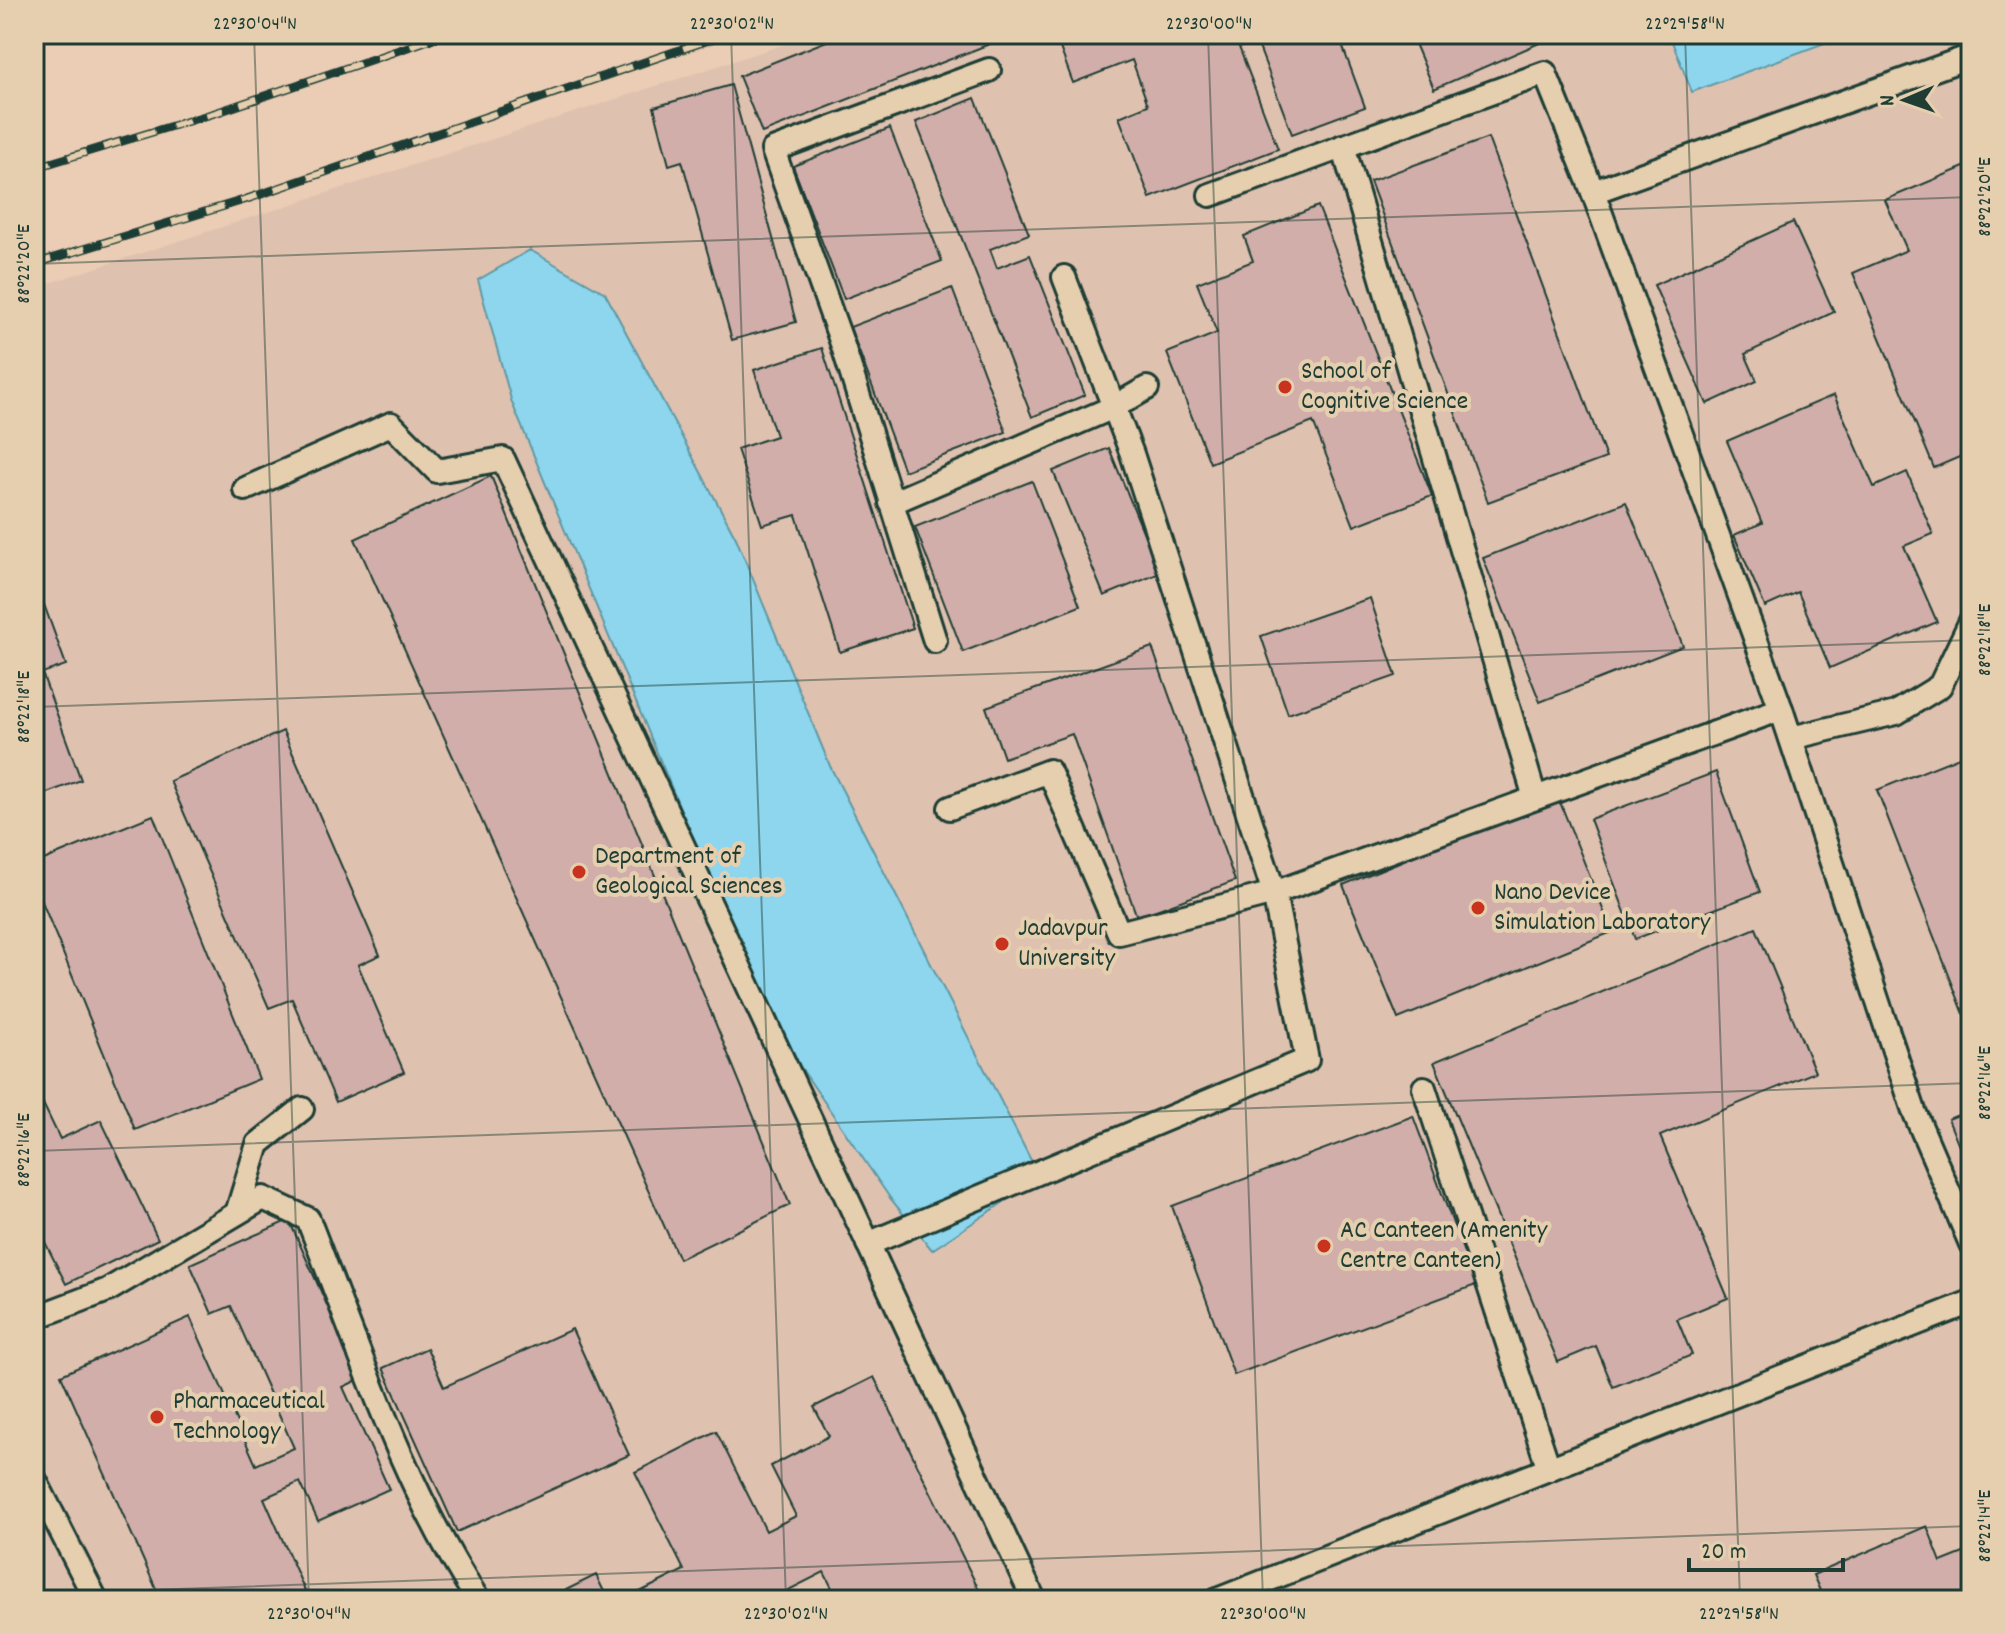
<svg xmlns="http://www.w3.org/2000/svg" width="2005" height="1634" viewBox="0 0 2005 1634" font-family="Dekko,sans-serif">
  <rect width="100%" height="100%" fill="#ebcdb5"/>
  <filter id="ink" filterUnits="userSpaceOnUse"><feTurbulence type="fractalNoise" baseFrequency=".0125" numOctaves="2"/><feDisplacementMap in="SourceGraphic" scale="16" xChannelSelector="R" yChannelSelector="G"/><feConvolveMatrix kernelMatrix="1 2 1 2 8 2 1 2 1" color-interpolation-filters="sRGB"/></filter>
  <g filter="url(#ink)">
    <polygon fill="#dfc1af" points="816,34 1971,34 1971,1600 34,1600 34,288"/>
    <g fill="#8dd6ee" stroke="#6199a4" stroke-width="2">
      <polygon points="1669,34 1849,34 1692,92"/>
      <polygon points="530,250 605,293 736,538 830,766 1040,1178 932,1250 890,1198 767,1018 512,403 478,280"/>
    </g>
    <g fill="#d1aeaa" stroke="#1f3d34" stroke-width="2">
      <polygon points="844,34 1015,34 762,133 739,76"/>
      <polygon points="1055,34 1234,34 1278,149 1150,198 1119,117 1148,105 1132,60 1073,83"/>
      <polygon points="1254,34 1338,34 1365,107 1292,134"/>
      <polygon points="1411,34 1560,34 1434,89"/>
      <polygon points="731,85 796,322 732,340 682,161 669,165 654,107"/>
      <polygon points="975,98 1029,234 990,249 997,268 1030,255 1085,395 1032,417 916,122"/>
      <polygon points="890,128 942,261 844,299 793,166"/>
      <polygon points="1488,138 1606,458 1488,502 1370,181"/>
      <polygon points="1971,164 1971,452 1934,468 1853,273 1907,250 1885,200"/>
      <polygon points="1318,206 1432,496 1354,526 1313,422 1210,463 1167,353 1217,333 1197,283 1253,261 1244,236"/>
      <polygon points="1793,222 1834,312 1745,354 1757,381 1707,404 1654,285"/>
      <polygon points="952,288 1006,432 904,471 850,327"/>
      <polygon points="822,348 913,628 840,652 796,515 762,525 737,449 776,436 754,370"/>
      <polygon points="1834,395 1874,487 1907,472 1933,534 1904,546 1937,622 1830,668 1798,592 1765,607 1734,535 1762,523 1727,441"/>
      <polygon points="1109,448 1160,573 1104,596 1053,471"/>
      <polygon points="491,476 790,1205 679,1259 355,539"/>
      <polygon points="1032,481 1080,606 963,652 915,527"/>
      <polygon points="1626,502 1683,646 1540,702 1483,558"/>
      <polygon points="34,577 66,665 42,673 81,780 34,798"/>
      <polygon points="1370,598 1396,676 1288,714 1261,636"/>
      <polygon points="1152,647 1235,881 1137,917 1072,734 1004,758 986,707"/>
      <polygon points="283,731 380,955 358,965 404,1072 336,1102 292,999 269,1008 170,781"/>
      <polygon points="1964,755 1971,774 1971,1032 1877,790"/>
      <polygon points="1716,772 1760,892 1635,939 1590,819"/>
      <polygon points="1558,797 1612,932 1398,1019 1343,885"/>
      <polygon points="153,815 259,1079 135,1130 34,882 34,864"/>
      <polygon points="1756,928 1815,1072 1660,1136 1728,1298 1677,1319 1692,1355 1613,1387 1596,1346 1558,1362 1434,1062"/>
      <polygon points="34,1085 60,1139 101,1120 158,1239 66,1284 38,1228 34,1230"/>
      <polygon points="1971,1110 1971,1176 1948,1119"/>
      <polygon points="1413,1116 1476,1285 1234,1375 1172,1206"/>
      <polygon points="289,1220 360,1379 343,1387 389,1489 318,1521 300,1482 264,1498 309,1600 161,1600 61,1375 190,1317 256,1465 294,1448 231,1306 212,1314 190,1264"/>
      <polygon points="572,1329 629,1455 457,1532 383,1368 427,1348 444,1387"/>
      <polygon points="874,1377 984,1600 838,1600 824,1572 769,1600 624,1600 684,1570 635,1472 716,1431 766,1531 796,1516 771,1466 829,1436 814,1407"/>
      <polygon points="1927,1526 1941,1562 1971,1550 1971,1600 1824,1600 1813,1575"/>
      <polygon points="596,1575 608,1600 546,1600"/>
    </g>
    <g fill="none" stroke-linecap="round" stroke-linejoin="round">
      <g stroke="#1f3d34" stroke-width="28">
        <g id="service">
          <polyline points="1343,146 1535,798"/>
          <polyline points="1593,192 1971,56"/>
          <polyline points="1210,195 1545,73 1593,192 1781,709 1914,1111 1971,1244"/>
          <polyline points="245,489 391,424 437,471 503,459 1034,1600"/>
          <polyline points="891,503 1114,407 1147,388"/>
          <polyline points="935,641 843,346 773,150 989,70"/>
          <polyline points="1791,738 1896,713 1940,686 1971,621"/>
          <polyline points="950,808 1049,771 1119,933 1274,893 1132,454 1064,277"/>
          <polyline points="1424,1088 1549,1469"/>
          <polyline points="237,1213 258,1144 302,1109"/>
          <polyline points="868,1244 1307,1060 1274,893 1781,709"/>
          <path d="M34,1318L108,1290L263,1198L308,1219C359,1349 402,1484 478,1600"/>
          <polyline points="34,1478 96,1600"/>
          <polyline points="1217,1600 1971,1302"/>
        </g>
      </g>
      <use href="#service" stroke="#e5cfae" stroke-width="22"/>
      <g stroke="#1f3d34" stroke-width="9">
        <g id="rail">
          <polyline points="34,168 218,112 446,34"/>
          <polyline points="34,264 244,200 726,34"/>
        </g>
      </g>
      <use href="#rail" stroke="#e5cfae" stroke-width="6" stroke-dasharray="18" stroke-linecap="butt"/>
    </g>
  </g>
  <path fill="none" stroke="#1f3d34" stroke-width="2" stroke-opacity="0.45" d="M254,34L309,1600M731,34L786,1600M1208,34L1263,1600M1685,34L1740,1600M34,264L1971,197M34,707L1971,640M34,1151L1971,1083M34,1594L1971,1526"/>
  <g fill="#c8321e" stroke="#e5cfae" stroke-width="3">
    <circle cx="1285" cy="387" r="8"/>
    <circle cx="579" cy="872" r="8"/>
    <circle cx="1478" cy="908" r="8"/>
    <circle cx="1002" cy="944" r="8"/>
    <circle cx="1324" cy="1246" r="8"/>
    <circle cx="157" cy="1417" r="8"/>
  </g>
  <g text-anchor="middle" dominant-baseline="central" stroke-width="8" stroke-linejoin="round" paint-order="stroke">
    <g font-size="26" fill="#1f3d34" stroke="#e5cfae" text-anchor="start">
      <text x="1301" y="372">School of<tspan x="1301" dy="30">Cognitive Science</tspan></text>
      <text x="595" y="857">Department of<tspan x="595" dy="30">Geological Sciences</tspan></text>
      <text x="1494" y="893">Nano Device<tspan x="1494" dy="30">Simulation Laboratory</tspan></text>
      <text x="1018" y="929">Jadavpur<tspan x="1018" dy="30">University</tspan></text>
      <text x="1340" y="1231">AC Canteen (Amenity<tspan x="1340" dy="30">Centre Canteen)</tspan></text>
      <text x="173" y="1402">Pharmaceutical<tspan x="173" dy="30">Technology</tspan></text>
    </g>
  </g>
  <rect width="2005" height="1634" fill="none" stroke="#e5cfae" stroke-width="88"/>
  <g transform="translate(1905 100) rotate(268)" stroke="#e5cfae" stroke-width="6" paint-order="stroke">
  <path d="M0-6L14 30L0 20L-14 30Z" fill="#1f3d34"/>
  <text y="-12" font-size="22" font-weight="bold" text-anchor="middle" fill="#1f3d34">N</text>
  </g>
  <path d="M1689 1558v12h154v-12" fill="none" stroke="#1f3d34" stroke-width="4"/>
  <text x="1701" y="1558" font-size="24" fill="#1f3d34" stroke="#e5cfae" stroke-width="6" paint-order="stroke">20 m</text>
  <rect x="44" y="44" width="1917" height="1546" fill="none" stroke="#1f3d34" stroke-width="3"/>
  <g font-size="20" text-anchor="middle" fill="#1f3d34">
    <text x="255" y="29">22°30'04"N</text>
    <text x="732" y="29">22°30'02"N</text>
    <text x="1209" y="29">22°30'00"N</text>
    <text x="1685" y="29">22°29'58"N</text>
    <text transform="translate(1983 197) rotate(-90)" y="7">88°22'20"E</text>
    <text transform="translate(22 264) rotate(-90)" y="7">88°22'20"E</text>
    <text transform="translate(1983 640) rotate(-90)" y="7">88°22'18"E</text>
    <text transform="translate(22 707) rotate(-90)" y="7">88°22'18"E</text>
    <text transform="translate(1983 1083) rotate(-90)" y="7">88°22'16"E</text>
    <text transform="translate(22 1150) rotate(-90)" y="7">88°22'16"E</text>
    <text transform="translate(1983 1526) rotate(-90)" y="7">88°22'14"E</text>
    <text x="309" y="1619">22°30'04"N</text>
    <text x="786" y="1619">22°30'02"N</text>
    <text x="1263" y="1619">22°30'00"N</text>
    <text x="1739" y="1619">22°29'58"N</text>
  </g>
</svg>
